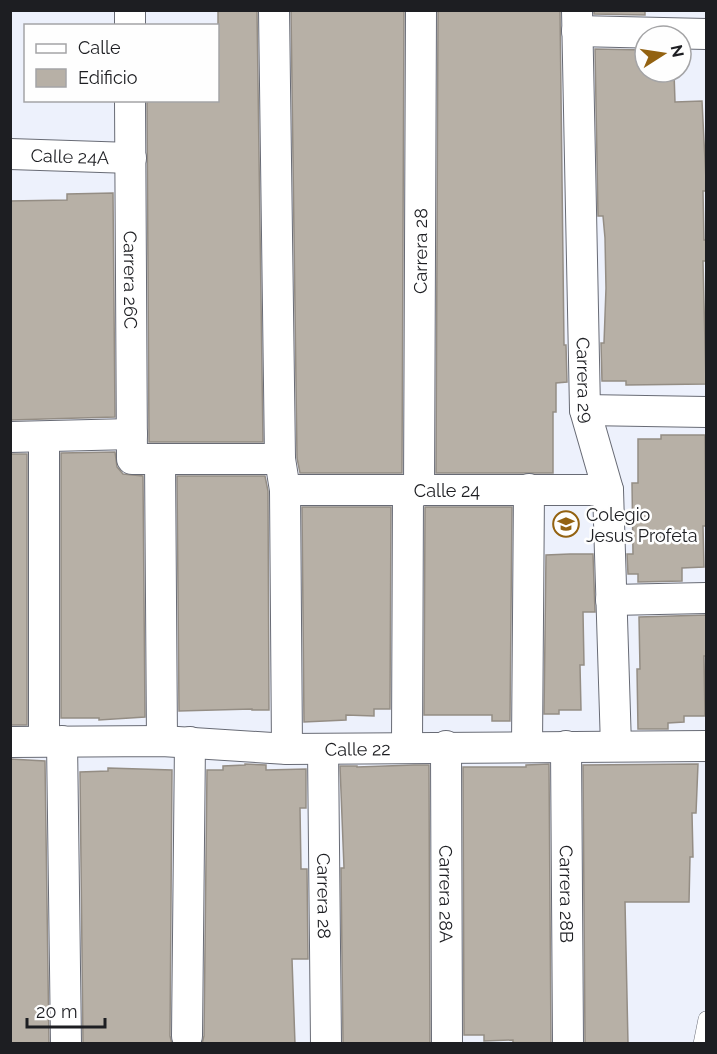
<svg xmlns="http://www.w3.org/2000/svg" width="717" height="1054" viewBox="0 0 717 1054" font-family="Raleway,sans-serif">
  <rect width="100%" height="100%" fill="#edf1fc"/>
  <g fill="#b7b0a6" stroke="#948d84" stroke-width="1.5">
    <polygon points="218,10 257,10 263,442 149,442 147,100 218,100"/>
    <polygon points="291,10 404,10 402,473 300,473 297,458"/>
    <polygon points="438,10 560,10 564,345 566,345 567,382 556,383 556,412 553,412 553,473 436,473"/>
    <polygon points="594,10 645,10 645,15 594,14"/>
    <polygon points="595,49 645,50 645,72 674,72 675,102 702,101 706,180 706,191 703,191 704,240 706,240 706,261 703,261 706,384 626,385 626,381 602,381 601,343 604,343 606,288 605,238 603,216 598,216"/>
    <polygon points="113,193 115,417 10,420 10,201 67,200 67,194"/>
    <polygon points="661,435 705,435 706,526 703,526 704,567 682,568 682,581 638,582 638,574 628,574 627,554 633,554 632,483 638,483 638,439 661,439"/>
    <polygon points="115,452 117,467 123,474 143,476 145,717 99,720 99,718 61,718 61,453"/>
    <rect x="10" y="454" width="17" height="271"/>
    <polygon points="177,476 265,476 268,491 269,710 252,710 252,709 179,711"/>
    <polygon points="302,507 391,507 390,709 374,709 374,716 346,715 346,720 304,722"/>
    <polygon points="425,507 512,507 510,721 492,721 492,715 424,715"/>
    <polygon points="570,554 593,554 595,612 583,612 584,665 580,665 581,710 559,710 559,714 544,714 546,555"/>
    <polygon points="706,615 706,656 704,656 705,716 684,716 684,722 668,723 668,729 638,729 637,669 640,669 639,617"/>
    <polygon points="10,759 45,761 49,1044 11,1044"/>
    <polygon points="245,764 266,765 266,770 306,769 306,808 300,808 301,869 307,869 308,959 292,959 295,1044 202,1044 204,1036 207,770 223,770 223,766 245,765"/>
    <polygon points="549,764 551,1044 513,1044 513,1040 484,1041 484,1035 464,1035 463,767 526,767 526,765"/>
    <polygon points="698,764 696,813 692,813 693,857 690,857 689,902 625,902 628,1044 585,1044 583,765"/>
    <polygon points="414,765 429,765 430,1044 343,1044 341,868 344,868 340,766 357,766 357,767"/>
    <polygon points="108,768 172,770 170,1036 172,1044 83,1044 80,772 108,771"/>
  </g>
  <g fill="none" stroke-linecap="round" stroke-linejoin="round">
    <g stroke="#686b75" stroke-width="16">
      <polyline id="service" points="701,1044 706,1019"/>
    </g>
    <g stroke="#686b75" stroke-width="32">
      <g id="minor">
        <polyline points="130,10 130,26"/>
        <polyline points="274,10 280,459 285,490 287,749"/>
        <path id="s1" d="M577,10L585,410L608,490L616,746"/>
        <polyline points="577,31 706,34"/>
        <path id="s2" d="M130,100L132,459H280"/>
        <path id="s3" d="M10,154L131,158"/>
        <polyline points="585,410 706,412"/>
        <polyline points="10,437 132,434"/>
        <polyline points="160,459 162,741"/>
        <path id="s4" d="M285,490H608"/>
        <path id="s5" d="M419,491L421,10"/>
        <polyline points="611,600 706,598"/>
        <polyline points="44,741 44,437"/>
        <polyline points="62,741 66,1044"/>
        <path id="s6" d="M10,742L162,741L287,749L706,746"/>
        <path id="s7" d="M446,746L447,1044"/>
        <polyline points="527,746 529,489"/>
        <path id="s8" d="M566,746L568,1044"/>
        <polyline points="407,747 408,491"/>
        <path id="s9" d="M323,749L326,1044"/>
        <polyline points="187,1036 190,742"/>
      </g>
    </g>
    <use href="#service" stroke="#fff" stroke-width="15"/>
    <use href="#minor" stroke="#fff" stroke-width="30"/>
  </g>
  <defs>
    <g id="school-ring" transform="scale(1.35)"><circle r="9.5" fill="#fefefe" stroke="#936211" stroke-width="1.5"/><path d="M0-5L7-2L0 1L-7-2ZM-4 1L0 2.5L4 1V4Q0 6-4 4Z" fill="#936211"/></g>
  </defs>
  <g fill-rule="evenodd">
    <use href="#school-ring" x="566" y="524"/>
  </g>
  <g text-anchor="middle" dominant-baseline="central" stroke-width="5" stroke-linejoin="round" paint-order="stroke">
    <g font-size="18" fill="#1d1e22" stroke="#fefefe">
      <text stroke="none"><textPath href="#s3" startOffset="60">Calle 24A</textPath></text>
      <text stroke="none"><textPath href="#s5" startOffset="240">Carrera 28</textPath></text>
      <text stroke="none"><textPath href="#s2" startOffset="180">Carrera 26C</textPath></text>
      <text stroke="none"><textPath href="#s1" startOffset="370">Carrera 29</textPath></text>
      <text stroke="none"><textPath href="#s4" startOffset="162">Calle 24</textPath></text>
      <text stroke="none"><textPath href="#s6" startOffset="348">Calle 22</textPath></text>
      <text stroke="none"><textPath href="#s7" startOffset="148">Carrera 28A</textPath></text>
      <text stroke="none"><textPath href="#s8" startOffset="148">Carrera 28B</textPath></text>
      <text stroke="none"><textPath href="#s9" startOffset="147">Carrera 28</textPath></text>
    </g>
    <g font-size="18" fill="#1d1e22" stroke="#fefefe" text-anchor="start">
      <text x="586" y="514">Colegio<tspan x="586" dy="21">Jesus Profeta</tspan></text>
    </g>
  </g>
  <rect width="717" height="1054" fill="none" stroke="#1d1e22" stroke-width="24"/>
  <rect x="24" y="24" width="195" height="78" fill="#fefefe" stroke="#a4a4a6" stroke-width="1.5"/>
  <rect x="36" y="44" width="30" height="9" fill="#ffffff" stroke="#a4a4a6" stroke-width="1.5"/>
  <text x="78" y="54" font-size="18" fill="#1d1e22">Calle</text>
  <rect x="36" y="69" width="30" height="18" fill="#b7b0a6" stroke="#a4a4a6" stroke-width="1.5"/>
  <text x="78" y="84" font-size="18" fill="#1d1e22">Edificio</text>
  <g transform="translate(663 54) rotate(78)"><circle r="28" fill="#fefefe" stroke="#a4a4a6" stroke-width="1.5"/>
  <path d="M0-4.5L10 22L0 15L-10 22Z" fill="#936211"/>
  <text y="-9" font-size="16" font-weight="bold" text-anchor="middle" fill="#1d1e22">N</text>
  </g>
  <path d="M27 1018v9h78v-9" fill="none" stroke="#1d1e22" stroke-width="3"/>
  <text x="36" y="1018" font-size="18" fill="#1d1e22" stroke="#fefefe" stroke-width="4.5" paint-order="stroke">20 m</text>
</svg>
